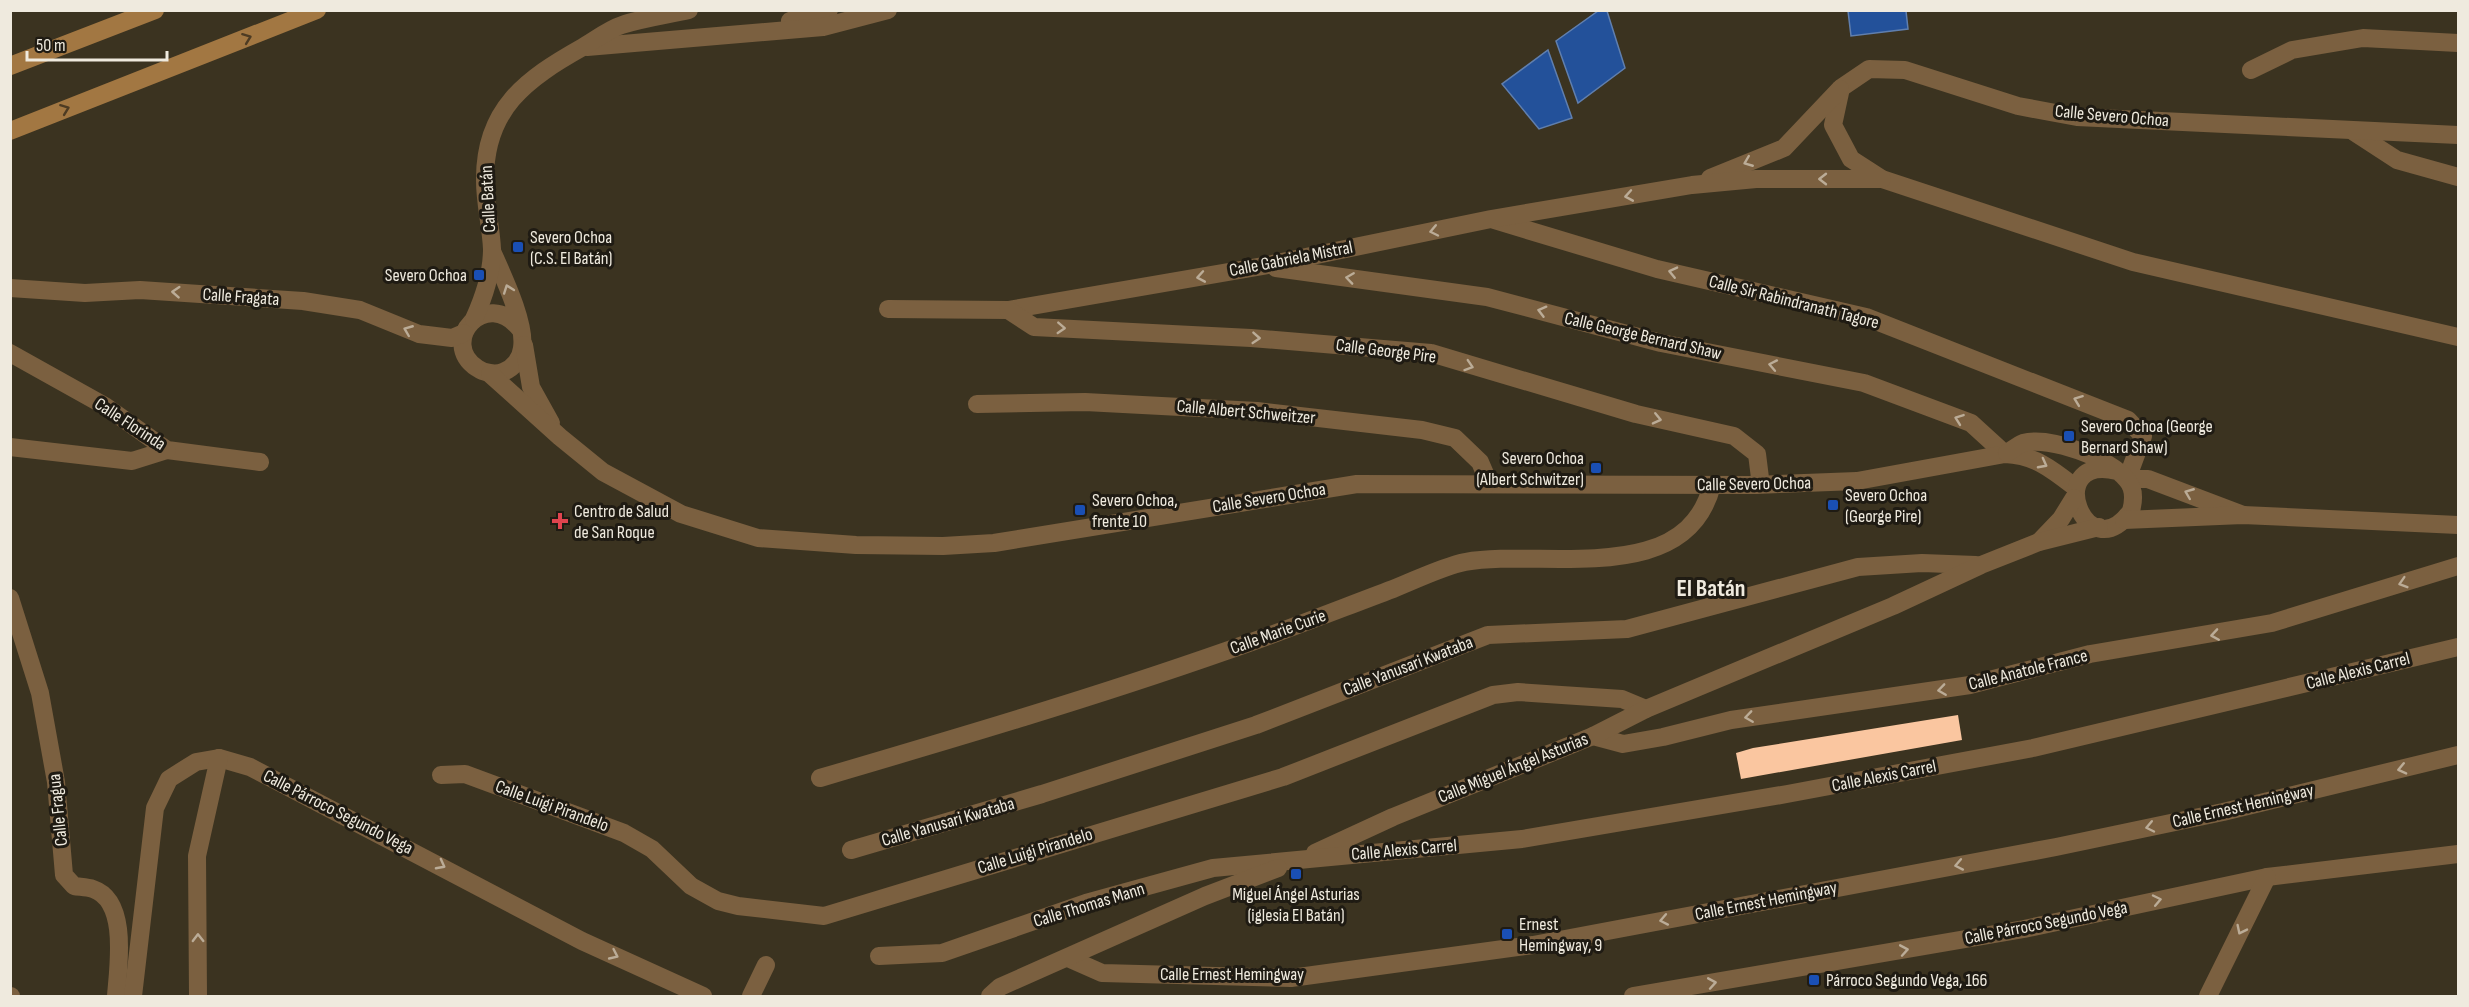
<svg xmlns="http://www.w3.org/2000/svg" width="2469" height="1007" viewBox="0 0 2469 1007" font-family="'Sofia Sans Condensed',sans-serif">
  <rect width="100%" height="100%" fill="#3b3320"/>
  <g fill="#23519a" stroke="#607fae" stroke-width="1.5">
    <polygon points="1598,11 1607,11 1625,68 1578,103 1556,41"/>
    <polygon points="1848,11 1906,11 1908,29 1851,36"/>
    <polygon points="1548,50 1572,118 1539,129 1502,84"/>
  </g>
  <polygon fill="#fac6a0" points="1958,715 1962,740 1741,779 1736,753 1753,748"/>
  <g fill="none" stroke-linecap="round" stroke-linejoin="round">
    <g stroke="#7b6040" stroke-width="18">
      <polyline points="790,21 829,10"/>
      <polyline points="587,47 823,27 888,10"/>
      <polyline points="2251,70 2292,50 2363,38 2458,43"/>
      <polyline points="2354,132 2397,160 2458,177"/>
      <polyline points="2458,135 2077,117 2018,106 1905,70 1869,69 1841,88 1833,125 1851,159 1882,179 2133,262 2458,337"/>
      <polyline points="1710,178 1784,148 1840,89"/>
      <polyline points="1494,220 1657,269 1866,317 2128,420 2143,436 2127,479 2148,479 2243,515"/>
      <path d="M492,251C502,274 526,323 522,348C521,358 514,368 503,372C495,375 484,373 477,368C438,342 486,286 520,329"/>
      <polyline points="1276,268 1487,297 1661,343 1864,383 1971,423 2005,454"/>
      <polyline points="10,288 85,293 140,290 303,301 360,310 419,334 452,338 464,333"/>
      <polyline points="888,309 1008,310 1263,266 1491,219 1692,185 1756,179 1882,179"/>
      <polyline points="1008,310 1034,327 1251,338 1431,353 1636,414 1734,436 1757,454 1760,478 1755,485"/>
      <path d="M474,319C484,297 492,273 492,249C491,226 485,204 485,181C484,109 526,79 583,47C595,40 609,29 622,25C644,18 667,15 689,10"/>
      <polyline points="524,345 531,387 551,423"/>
      <polyline points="10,353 105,406 167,450 260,462"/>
      <path d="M490,374L560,437L603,472L681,514L758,538L856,545L943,546L994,543L1357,484L1755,485L1857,481L2005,454C2035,455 2053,470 2076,488"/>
      <polyline points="977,404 1085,402 1257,411 1422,430 1455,438 1480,462 1489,483"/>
      <polyline points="10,447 132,461 167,450"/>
      <path d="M2007,453C2012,450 2018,445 2023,443C2050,436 2110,458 2127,480C2135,489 2134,500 2131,511C2086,573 2041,453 2117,471"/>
      <polyline points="2124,520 2243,515 2458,525"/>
      <polyline points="2039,542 2061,519 2074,498"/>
      <path d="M10,598L40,693L56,782L64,875L74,886C80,887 87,887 93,889C129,901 118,968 116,996"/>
      <polyline points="1593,736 1623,744 1663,737 1731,720 1970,685 2090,654 2272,623 2458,566"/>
      <polyline points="441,775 465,774 624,833 652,849 691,886 718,901 738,906 824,916 1283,777 1493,695 1518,692 1622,699 1646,709"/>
      <path d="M820,778C956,738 1092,698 1226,651C1282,632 1337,610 1393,589C1416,580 1441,567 1465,562C1543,548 1686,589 1712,485"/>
      <polyline points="851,850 1042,794 1256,725 1488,635 1627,629 1858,567 1922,563 1976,565"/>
      <polyline points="1315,853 1393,817 1593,736 1646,709 1893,606 1981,565 2039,542 2099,527"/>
      <polyline points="879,956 942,953 1086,903 1213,868 1522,839 1787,794 2033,748 2458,647"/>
      <polyline points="1068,958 1102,973 1291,978 1533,945 2056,847 2223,812 2458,755"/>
      <polyline points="10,996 11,996"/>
      <polyline points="133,996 155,808 169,779 196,762 219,758 250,767 582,941 703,996"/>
      <polyline points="198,996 197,856 219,758"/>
      <polyline points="751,996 766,965"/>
      <polyline points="990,996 1000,987 1205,896 1278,868"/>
      <polyline points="1633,996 2024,929 2267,877 2458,854"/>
      <polyline points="2208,996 2267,877"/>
    </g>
    <g stroke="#a27742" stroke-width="18">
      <polyline points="10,66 155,10"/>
      <polyline points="10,131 317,10"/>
    </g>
  </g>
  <defs><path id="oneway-chevron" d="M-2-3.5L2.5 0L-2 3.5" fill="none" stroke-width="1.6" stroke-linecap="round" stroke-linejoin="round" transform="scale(1.5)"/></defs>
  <g stroke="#4d3b23">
    <use href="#oneway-chevron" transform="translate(247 38) rotate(-21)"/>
    <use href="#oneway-chevron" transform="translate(65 109) rotate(-21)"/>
  </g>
  <g stroke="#bbac97">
    <use href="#oneway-chevron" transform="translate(1748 162) rotate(158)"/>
    <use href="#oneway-chevron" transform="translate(1823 179) rotate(180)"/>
    <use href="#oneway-chevron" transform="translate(1629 196) rotate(170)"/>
    <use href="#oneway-chevron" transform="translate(1434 231) rotate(168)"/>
    <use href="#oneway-chevron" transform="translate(1673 272) rotate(-167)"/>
    <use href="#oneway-chevron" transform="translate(1201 277) rotate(170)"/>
    <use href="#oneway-chevron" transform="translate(1350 278) rotate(-172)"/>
    <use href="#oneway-chevron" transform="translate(508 289) rotate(-110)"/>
    <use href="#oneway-chevron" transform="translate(176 292) rotate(-176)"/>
    <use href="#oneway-chevron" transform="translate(1542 311) rotate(-165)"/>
    <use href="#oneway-chevron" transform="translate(1061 328) rotate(3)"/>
    <use href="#oneway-chevron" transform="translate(408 330) rotate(-158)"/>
    <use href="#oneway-chevron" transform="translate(1256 338) rotate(4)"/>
    <use href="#oneway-chevron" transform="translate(1773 365) rotate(-169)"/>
    <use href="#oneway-chevron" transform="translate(1469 366) rotate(18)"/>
    <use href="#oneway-chevron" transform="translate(2078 400) rotate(-159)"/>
    <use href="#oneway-chevron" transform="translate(1657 419) rotate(13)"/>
    <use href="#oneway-chevron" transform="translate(1959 419) rotate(-160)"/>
    <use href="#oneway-chevron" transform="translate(2043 464) rotate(28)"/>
    <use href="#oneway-chevron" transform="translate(2189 493) rotate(-158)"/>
    <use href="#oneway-chevron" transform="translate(2403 583) rotate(163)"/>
    <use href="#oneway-chevron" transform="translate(2215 635) rotate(171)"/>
    <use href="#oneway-chevron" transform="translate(1942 690) rotate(172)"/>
    <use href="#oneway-chevron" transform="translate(1749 717) rotate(172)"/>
    <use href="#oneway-chevron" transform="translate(2402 769) rotate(167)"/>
    <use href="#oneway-chevron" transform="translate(2150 827) rotate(168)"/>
    <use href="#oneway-chevron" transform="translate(441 865) rotate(28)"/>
    <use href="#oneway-chevron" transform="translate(1959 865) rotate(169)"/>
    <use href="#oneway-chevron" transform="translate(2157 900) rotate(-12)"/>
    <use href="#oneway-chevron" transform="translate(1664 920) rotate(169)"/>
    <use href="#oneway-chevron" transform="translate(2241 930) rotate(116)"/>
    <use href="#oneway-chevron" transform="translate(198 938) rotate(-91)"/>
    <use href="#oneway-chevron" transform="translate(1904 950) rotate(-10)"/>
    <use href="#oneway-chevron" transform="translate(614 955) rotate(25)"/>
    <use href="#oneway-chevron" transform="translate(1712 983) rotate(-10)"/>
  </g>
  <g fill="#1a4fb4" stroke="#1f1b13" stroke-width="2">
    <rect x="512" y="241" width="12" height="12" rx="3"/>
    <rect x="473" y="269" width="12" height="12" rx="3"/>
    <rect x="2063" y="430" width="12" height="12" rx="3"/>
    <rect x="1590" y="462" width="12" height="12" rx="3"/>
    <rect x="1827" y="499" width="12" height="12" rx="3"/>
    <rect x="1074" y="504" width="12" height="12" rx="3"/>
    <rect x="1290" y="868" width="12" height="12" rx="3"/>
    <rect x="1501" y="928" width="12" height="12" rx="3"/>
    <rect x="1808" y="974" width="12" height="12" rx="3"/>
  </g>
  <path fill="#e0444e" stroke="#1f1b13" stroke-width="2" d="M557 512h6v6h6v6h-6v6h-6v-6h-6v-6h6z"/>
  <g text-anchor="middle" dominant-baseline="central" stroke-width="6" stroke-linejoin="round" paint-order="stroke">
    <g font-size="18" fill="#efeade" stroke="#1f1b13">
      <text transform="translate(2112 116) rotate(5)">Calle Severo Ochoa</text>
      <text transform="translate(488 199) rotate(-93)">Calle Batán</text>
      <text transform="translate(1291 259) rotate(-11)">Calle Gabriela Mistral</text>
      <text transform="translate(241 297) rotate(4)">Calle Fragata</text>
      <text transform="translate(1794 302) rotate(14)">Calle Sir Rabindranath Tagore</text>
      <text transform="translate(1643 336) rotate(13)">Calle George Bernard Shaw</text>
      <text transform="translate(1386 351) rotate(7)">Calle George Pire</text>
      <text transform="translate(1246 412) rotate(5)">Calle Albert Schweitzer</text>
      <text transform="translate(130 424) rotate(33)">Calle Florinda</text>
      <text transform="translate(1754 484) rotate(-1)">Calle Severo Ochoa</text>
      <text transform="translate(1269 498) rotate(-9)">Calle Severo Ochoa</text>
      <text transform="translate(1278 632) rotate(-20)">Calle Marie Curie</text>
      <text transform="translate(1408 666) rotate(-21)">Calle Yanusari Kwataba</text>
      <text transform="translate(2028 670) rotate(-14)">Calle Anatole France</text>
      <text transform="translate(2358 671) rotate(-14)">Calle Alexis Carrel</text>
      <text transform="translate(1513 768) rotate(-22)">Calle Miguel Ángel Asturias</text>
      <text transform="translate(1884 776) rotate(-11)">Calle Alexis Carrel</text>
      <text transform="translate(552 806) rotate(20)">Calle Luigi Pirandelo</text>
      <text transform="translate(2243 806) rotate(-13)">Calle Ernest Hemingway</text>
      <text transform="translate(58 810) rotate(-96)">Calle Fragua</text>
      <text transform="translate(338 812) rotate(27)">Calle Párroco Segundo Vega</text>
      <text transform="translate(948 822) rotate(-16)">Calle Yanusari Kwataba</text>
      <text transform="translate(1404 850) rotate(-5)">Calle Alexis Carrel</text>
      <text transform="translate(1035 851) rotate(-17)">Calle Luigi Pirandelo</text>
      <text transform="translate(1766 901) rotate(-11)">Calle Ernest Hemingway</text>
      <text transform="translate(1089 905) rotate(-17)">Calle Thomas Mann</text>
      <text transform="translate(2046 923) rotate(-11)">Calle Párroco Segundo Vega</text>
      <text x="1232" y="974">Calle Ernest Hemingway</text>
    </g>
    <g font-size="18" fill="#efeade" stroke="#1f1b13" text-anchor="start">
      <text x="530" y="237">Severo Ochoa<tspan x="530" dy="21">(C.S. El Batán)</tspan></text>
      <text x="467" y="275" text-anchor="end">Severo Ochoa</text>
      <text x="2081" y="426">Severo Ochoa (George<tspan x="2081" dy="21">Bernard Shaw)</tspan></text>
      <text x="1584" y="458" text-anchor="end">Severo Ochoa<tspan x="1584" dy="21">(Albert Schwitzer)</tspan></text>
      <text x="1845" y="495">Severo Ochoa<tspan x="1845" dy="21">(George Pire)</tspan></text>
      <text x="1092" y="500">Severo Ochoa,<tspan x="1092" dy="21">frente 10</tspan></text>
      <text x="574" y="511">Centro de Salud<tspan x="574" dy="21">de San Roque</tspan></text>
      <text x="1296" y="894" text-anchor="middle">Miguel Ángel Asturias<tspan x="1296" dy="21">(iglesia El Batán)</tspan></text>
      <text x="1519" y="924">Ernest<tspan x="1519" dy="21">Hemingway, 9</tspan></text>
      <text x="1826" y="980">Párroco Segundo Vega, 166</text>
    </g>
    <g font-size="24" font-weight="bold" fill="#efeade" stroke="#1f1b13">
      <text x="1711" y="588">El Batán</text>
    </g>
  </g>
  <rect width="2469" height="1007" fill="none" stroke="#efeade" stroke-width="24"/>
  <path d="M27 51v9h140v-9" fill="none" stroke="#efeade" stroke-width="3"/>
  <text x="36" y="51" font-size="18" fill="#efeade" stroke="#1f1b13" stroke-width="4.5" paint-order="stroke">50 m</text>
</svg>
